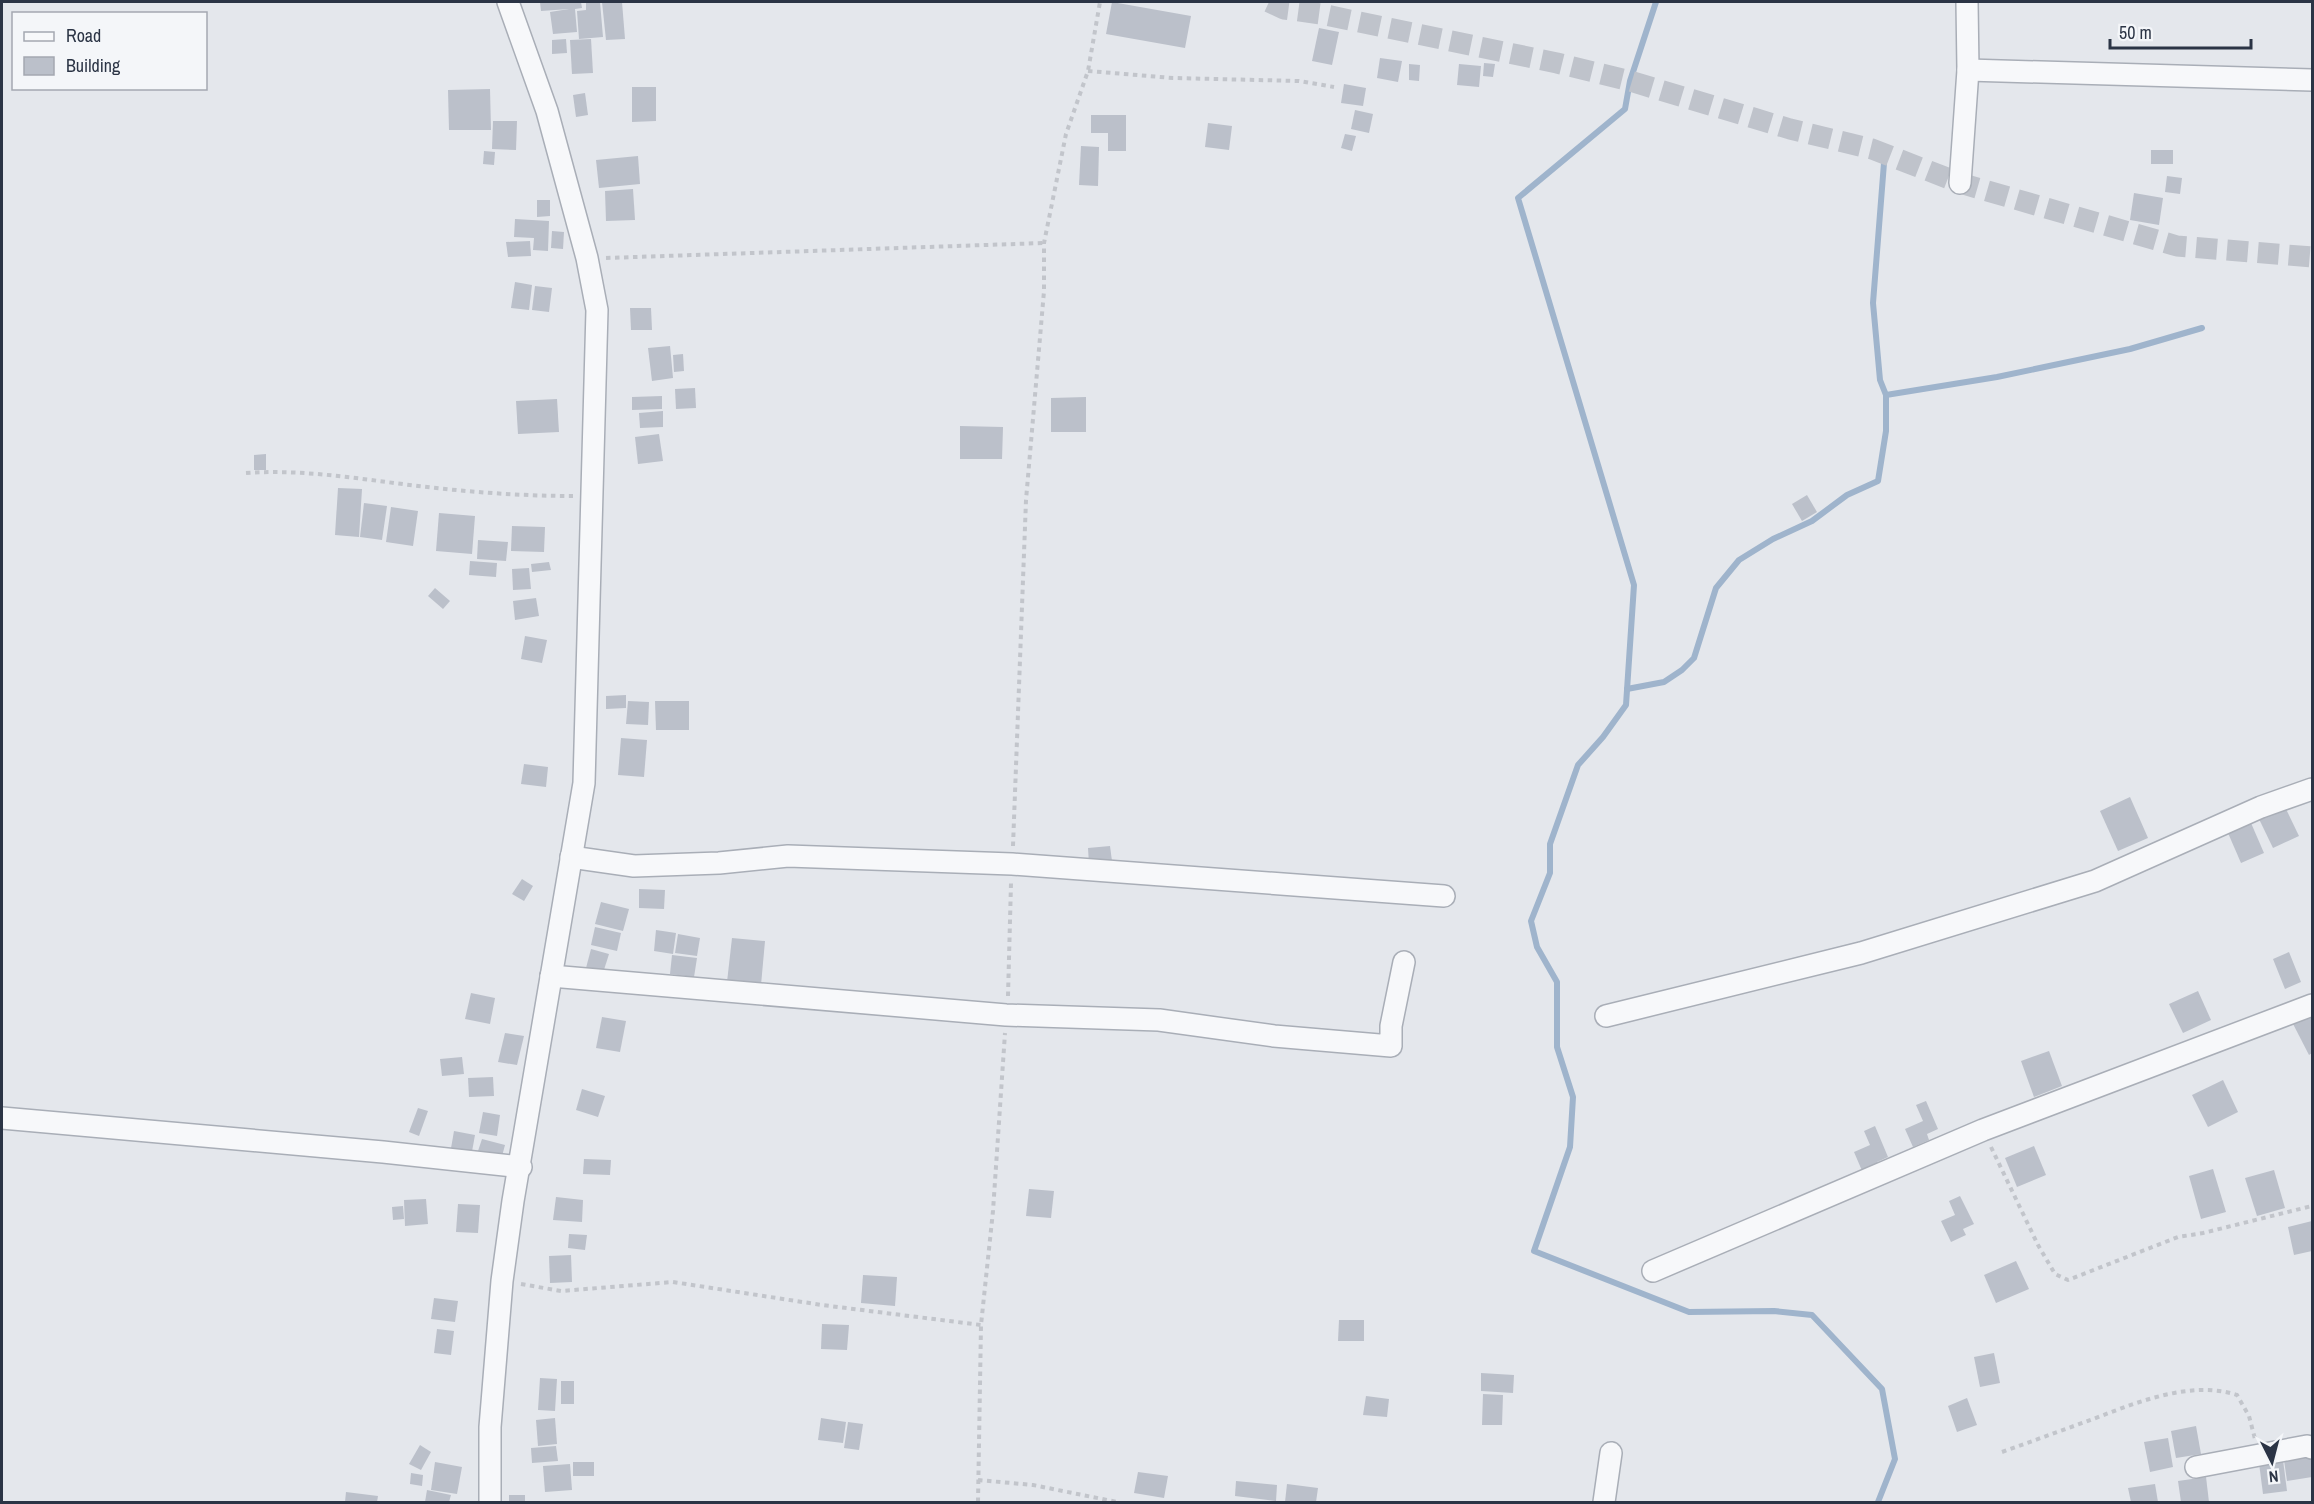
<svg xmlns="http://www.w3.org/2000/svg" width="2314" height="1504" viewBox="0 0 2314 1504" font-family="'Archivo Narrow',sans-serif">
  <rect width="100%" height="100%" fill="#e4e7ec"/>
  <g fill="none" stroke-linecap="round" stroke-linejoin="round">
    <g stroke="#9fb4cc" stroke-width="6">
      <polyline points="1656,2 1630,81 1625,109 1518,198 1634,585 1626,705 1603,737 1578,765 1550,844 1550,873 1531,921 1537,947 1557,982 1557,1047 1573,1097 1570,1147 1534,1251 1689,1312 1774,1311 1812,1315 1882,1389 1895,1459 1878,1502"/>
      <polyline points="1886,395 1997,377 2130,349 2202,328"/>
      <polyline points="1627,689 1664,682 1682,670 1694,658 1716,588 1739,560 1773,539 1812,521 1847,495 1878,481 1886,431 1886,395 1880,380 1873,303 1884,163"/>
    </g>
  </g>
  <g fill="#bbc0ca">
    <polygon points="540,2 581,2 582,8 575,9 577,32 553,34 550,12 569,9 541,11"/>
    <polygon points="600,2 603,37 579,39 577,11 586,10 586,3"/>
    <polygon points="602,2 622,2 625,39 606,40"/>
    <polygon points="1112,2 1191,16 1185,48 1106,34"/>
    <polygon points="1319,28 1339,32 1332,65 1312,61"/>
    <polygon points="566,39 567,53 552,54 552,40"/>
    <polygon points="591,39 593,73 572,74 570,40"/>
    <polygon points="1380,58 1402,61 1398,82 1377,78"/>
    <polygon points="1484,63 1495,64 1493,77 1483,76"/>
    <polygon points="1409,64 1420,65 1419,81 1409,80"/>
    <polygon points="1459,64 1481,66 1479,87 1457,85"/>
    <polygon points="1344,84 1366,88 1363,106 1341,103"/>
    <polygon points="632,87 656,87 656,121 632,122"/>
    <polygon points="490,89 491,130 449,130 448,90"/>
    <polygon points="585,93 588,115 576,117 573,95"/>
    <polygon points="1355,110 1373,114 1369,133 1351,129"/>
    <polygon points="1091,115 1126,115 1126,151 1108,151 1108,133 1091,133"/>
    <polygon points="493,121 517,121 516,150 492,149"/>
    <polygon points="1208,123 1232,126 1229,150 1205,147"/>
    <polygon points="1345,134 1356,136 1352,151 1341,148"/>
    <polygon points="1081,146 1099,147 1098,186 1079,185"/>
    <rect x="2151" y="150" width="22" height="14"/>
    <polygon points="484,151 495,152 494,165 483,164"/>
    <polygon points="638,156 640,184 599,188 596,160"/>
    <polygon points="2167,176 2182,178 2180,194 2165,192"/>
    <polygon points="633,189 635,220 606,221 605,191"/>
    <polygon points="2134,193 2163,198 2159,225 2130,220"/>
    <polygon points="537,200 550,200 550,216 537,217"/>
    <polygon points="515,219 549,221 548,251 533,250 534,238 514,237"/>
    <polygon points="552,231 564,232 563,249 551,248"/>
    <polygon points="530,241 531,256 508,257 506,242"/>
    <polygon points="515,282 532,285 529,310 511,308"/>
    <polygon points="535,286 552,288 549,312 532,310"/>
    <polygon points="630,308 651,308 652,330 631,330"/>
    <polygon points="670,346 673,378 652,381 648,348"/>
    <polygon points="683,354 684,371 674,372 673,355"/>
    <polygon points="695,388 696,408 676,409 675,389"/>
    <polygon points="662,396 662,409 632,410 632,397"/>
    <polygon points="1086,397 1086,432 1051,432 1051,398"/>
    <polygon points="557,399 559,432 518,434 516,401"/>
    <polygon points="663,411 663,427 640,428 639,413"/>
    <polygon points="960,426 1003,427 1002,459 960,459"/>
    <polygon points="659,434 663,461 638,464 635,437"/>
    <polygon points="266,454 266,470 254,470 254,455"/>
    <polygon points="338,488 362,489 359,537 335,535"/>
    <polygon points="1807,495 1817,512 1802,521 1792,504"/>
    <polygon points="364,503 387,506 382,540 360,537"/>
    <polygon points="391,507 418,511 413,546 386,542"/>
    <polygon points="439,513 475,516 472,554 436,551"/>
    <polygon points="512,526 545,527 544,552 511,551"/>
    <polygon points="478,540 508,542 506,561 477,559"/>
    <polygon points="470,561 497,563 496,577 469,575"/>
    <polygon points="549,562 551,570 532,572 531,564"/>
    <polygon points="529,568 531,589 513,590 512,569"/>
    <polygon points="435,588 450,601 443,609 428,596"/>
    <polygon points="536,598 539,616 515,620 513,601"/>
    <polygon points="525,636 547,640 542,663 521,659"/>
    <polygon points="626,695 626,708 606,709 606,696"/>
    <polygon points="628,701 649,702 648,725 626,724"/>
    <polygon points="655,701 689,701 689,730 656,730"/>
    <polygon points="621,738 647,740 644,777 618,775"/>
    <polygon points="524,764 548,767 546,787 521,784"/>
    <polygon points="2130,797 2148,838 2118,851 2100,811"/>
    <polygon points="2285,807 2299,836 2273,848 2259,819"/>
    <polygon points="2251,823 2264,853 2241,863 2228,833"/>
    <polygon points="1110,846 1112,861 1089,864 1088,848"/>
    <polygon points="522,879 533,886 524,901 512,894"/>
    <polygon points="639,889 665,890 664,909 639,908"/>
    <polygon points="601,902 629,909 623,931 595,924"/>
    <polygon points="595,927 621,933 617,951 591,945"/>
    <polygon points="656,930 676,933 673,954 654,951"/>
    <polygon points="678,934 700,938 697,956 675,953"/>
    <polygon points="732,938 765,941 761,985 727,982"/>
    <polygon points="591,949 609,954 603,973 586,968"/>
    <polygon points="2289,952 2301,982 2285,989 2273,959"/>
    <polygon points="672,955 697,958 694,977 670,974"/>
    <polygon points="2198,991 2211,1020 2183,1033 2169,1004"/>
    <polygon points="471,993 495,998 490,1024 465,1019"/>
    <polygon points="2312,1014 2312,1053 2309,1055 2291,1020"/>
    <polygon points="602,1017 626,1021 620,1052 596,1048"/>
    <polygon points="505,1033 524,1036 517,1065 498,1062"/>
    <polygon points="2049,1051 2062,1086 2034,1097 2021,1061"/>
    <polygon points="462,1057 464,1074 442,1076 440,1059"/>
    <polygon points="493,1077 494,1096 469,1097 468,1078"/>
    <polygon points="2223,1080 2238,1112 2208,1127 2192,1095"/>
    <polygon points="582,1089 605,1096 598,1117 576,1110"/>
    <polygon points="1926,1101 1938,1129 1927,1134 1929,1140 1913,1147 1905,1129 1923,1121 1916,1105"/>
    <polygon points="418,1108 428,1111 419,1136 409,1132"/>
    <polygon points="483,1112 500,1115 497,1136 479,1133"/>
    <polygon points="1875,1126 1888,1157 1877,1162 1879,1166 1863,1173 1854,1152 1870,1145 1864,1131"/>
    <polygon points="454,1131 475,1135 471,1157 450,1154"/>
    <polygon points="482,1139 505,1145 501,1160 477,1154"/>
    <polygon points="2034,1146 2046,1175 2017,1187 2005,1158"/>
    <polygon points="584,1159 611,1160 610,1175 583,1174"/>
    <polygon points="2213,1169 2226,1212 2201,1219 2189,1176"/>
    <polygon points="2274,1170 2285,1208 2257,1216 2245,1178"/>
    <polygon points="1029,1189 1054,1191 1051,1218 1026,1216"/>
    <polygon points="1960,1196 1974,1224 1963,1229 1966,1235 1951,1242 1941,1221 1955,1215 1949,1201"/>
    <polygon points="556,1197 583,1200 582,1222 553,1220"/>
    <polygon points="426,1199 428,1224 405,1226 404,1200"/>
    <polygon points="458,1204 480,1205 478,1233 456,1232"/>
    <polygon points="403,1206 404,1219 393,1220 392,1207"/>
    <polygon points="2312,1221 2312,1251 2294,1255 2288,1227"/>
    <polygon points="569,1234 587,1235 585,1250 568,1248"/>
    <polygon points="571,1255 572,1282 550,1283 549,1256"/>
    <polygon points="2016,1261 2029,1289 1996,1303 1984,1275"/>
    <polygon points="863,1275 897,1277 895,1306 861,1303"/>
    <polygon points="434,1298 458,1301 455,1322 431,1319"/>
    <polygon points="1339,1320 1364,1320 1364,1341 1338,1341"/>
    <polygon points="822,1324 849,1325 847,1350 821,1349"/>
    <polygon points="437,1329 454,1331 451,1355 434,1353"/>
    <polygon points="1994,1353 2000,1383 1980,1387 1974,1357"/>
    <polygon points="1481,1373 1514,1375 1513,1393 1481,1391"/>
    <polygon points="540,1378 557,1379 555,1411 538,1410"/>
    <rect x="561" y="1381" width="13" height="23"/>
    <polygon points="1483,1394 1503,1395 1502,1425 1482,1425"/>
    <polygon points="1366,1396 1389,1399 1387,1417 1363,1415"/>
    <polygon points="1967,1398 1977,1425 1957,1432 1948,1406"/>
    <polygon points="555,1418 557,1444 538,1446 536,1420"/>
    <polygon points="821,1418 846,1422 843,1443 818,1440"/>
    <polygon points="848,1422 863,1424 859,1450 844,1448"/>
    <polygon points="2196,1426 2201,1454 2176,1458 2171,1431"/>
    <polygon points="2168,1438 2173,1467 2150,1472 2144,1442"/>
    <polygon points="420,1445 431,1452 421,1470 409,1464"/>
    <polygon points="556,1446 558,1461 532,1463 531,1448"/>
    <polygon points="2312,1456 2312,1477 2287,1481 2284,1460"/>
    <polygon points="2283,1460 2287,1491 2263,1494 2259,1463"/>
    <polygon points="435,1462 462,1467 457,1494 431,1490"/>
    <rect x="573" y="1462" width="21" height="14"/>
    <polygon points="570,1464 572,1490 545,1492 543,1466"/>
    <polygon points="1138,1472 1168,1476 1164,1498 1134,1493"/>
    <polygon points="411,1473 423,1475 422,1486 410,1484"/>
    <polygon points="2206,1477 2209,1502 2181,1502 2178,1481"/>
    <polygon points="1236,1481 1277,1485 1276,1501 1235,1496"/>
    <polygon points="1287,1484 1318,1488 1316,1502 1285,1502"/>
    <polygon points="2155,1484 2158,1502 2131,1502 2128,1488"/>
    <polygon points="427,1490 451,1495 449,1502 425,1502"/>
    <polygon points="346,1492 378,1496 377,1502 345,1502"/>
    <rect x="509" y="1495" width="16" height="7"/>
  </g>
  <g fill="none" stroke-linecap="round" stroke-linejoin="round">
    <polyline stroke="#bfc3cb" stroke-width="21" stroke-dasharray="21 10" stroke-linecap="butt" points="1269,2 1284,9 1321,14 1557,63 1630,81 1790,129 1872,149 1960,183 2177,246 2312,257"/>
    <g stroke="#a9aeb7" stroke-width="24">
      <g id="minor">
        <polyline points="1968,70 2312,80"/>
        <polyline points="1960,183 1968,70 1967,2"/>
        <polyline points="571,857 634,866 719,863 788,856 1012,864 1444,896"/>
        <polyline points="551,976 1006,1015 1159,1020 1274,1036 1391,1046 1391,1026 1404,962"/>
        <polyline points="1606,1016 1861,953 2095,881 2261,807 2312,789"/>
        <polyline points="2,1118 383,1152 521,1167"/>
        <polyline points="1653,1271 1983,1130 2312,1005"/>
        <polyline points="2196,1467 2307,1446 2312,1448"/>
        <polyline points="490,1502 490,1427 502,1281 513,1201 584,783 597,310 587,258 547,111 508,2"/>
        <polyline points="1604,1502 1611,1453"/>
      </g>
    </g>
    <g stroke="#c2c5cb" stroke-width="4" stroke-dasharray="4.5 4.5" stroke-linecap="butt">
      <polyline points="1088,71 1173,78 1299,81 1334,87"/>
      <polyline points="606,258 1044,243"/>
      <path d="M246,473C304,469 360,479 418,486C469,492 522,496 573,496"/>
      <polyline points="1013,846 1026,500 1044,291 1044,243 1066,134 1088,71 1100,2"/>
      <polyline points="1008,996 1011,883"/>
      <polyline points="1991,1147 2038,1245 2055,1274 2068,1280 2178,1237 2203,1233 2312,1206"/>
      <polyline points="521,1284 561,1291 673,1282 822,1305 981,1325"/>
      <path d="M2002,1452C2030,1442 2057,1432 2085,1422C2131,1405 2188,1379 2237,1395L2249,1416L2255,1439"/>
      <polyline points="978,1480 1033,1485 1117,1502"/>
      <polyline points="978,1502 981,1325 993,1211 1005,1033"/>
    </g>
    <use href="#minor" stroke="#f7f8fa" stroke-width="21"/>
  </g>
  <rect width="2314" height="1504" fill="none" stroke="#2b3445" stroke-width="6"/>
  <rect x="12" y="12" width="195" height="78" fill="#f4f6f9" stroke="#a4a8b1" stroke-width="1.5"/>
  <rect x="24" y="32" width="30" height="9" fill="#f7f8fa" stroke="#a4a8b1" stroke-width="1.5"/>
  <text x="66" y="42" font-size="18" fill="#2b3445">Road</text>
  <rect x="24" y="57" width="30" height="18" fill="#bbc0ca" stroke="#a4a8b1" stroke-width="1.5"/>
  <text x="66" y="72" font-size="18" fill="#2b3445">Building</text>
  <g transform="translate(2272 1462) rotate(174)" stroke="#f4f6f9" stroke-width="4.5" paint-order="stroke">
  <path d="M0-4.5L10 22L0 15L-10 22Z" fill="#2b3445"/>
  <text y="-9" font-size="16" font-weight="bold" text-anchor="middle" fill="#2b3445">N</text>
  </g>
  <path d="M2110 39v9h141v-9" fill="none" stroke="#2b3445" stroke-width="3"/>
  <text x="2119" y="39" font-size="18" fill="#2b3445" stroke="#f4f6f9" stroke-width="4.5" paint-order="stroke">50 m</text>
</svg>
